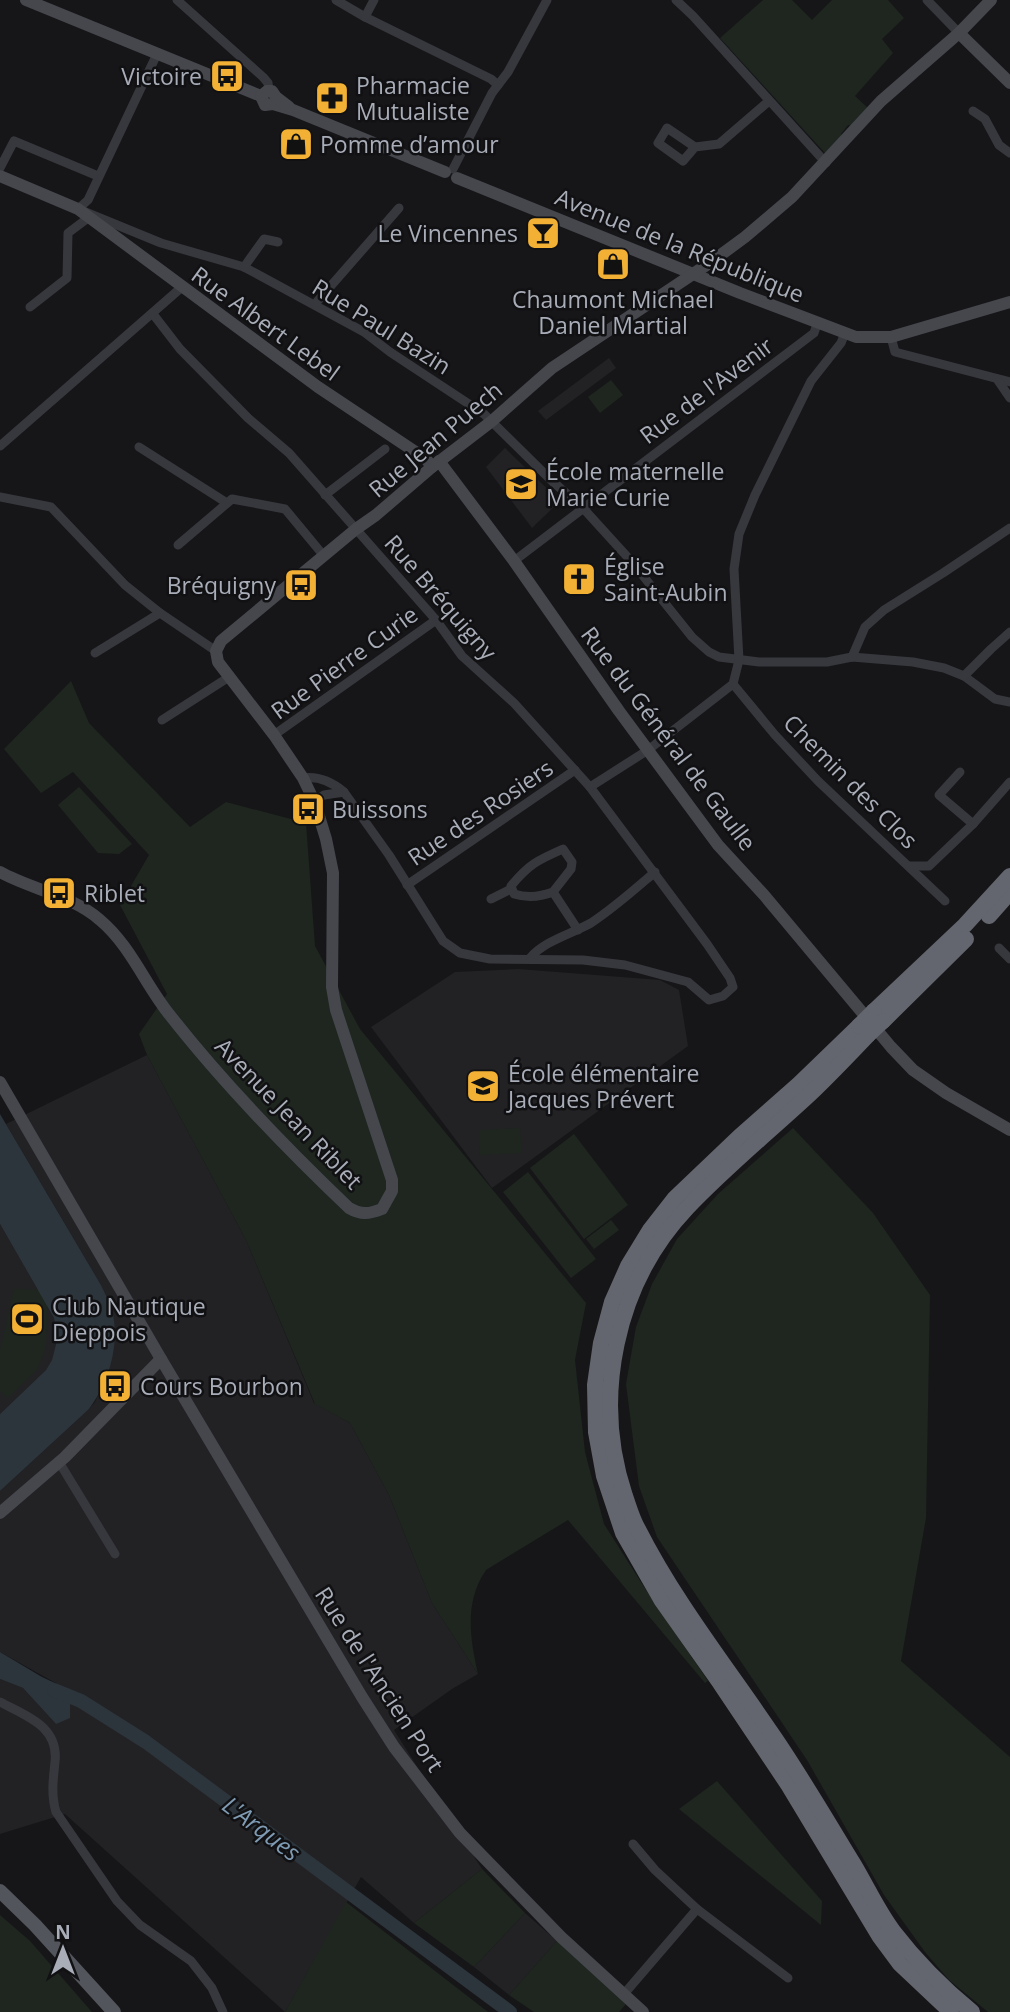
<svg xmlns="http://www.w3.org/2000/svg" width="1010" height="2012" viewBox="0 0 1010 2012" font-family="'Open Sans',sans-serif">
  <rect width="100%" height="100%" fill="#161618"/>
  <g fill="#222225">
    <polygon points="609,358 616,368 546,420 538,411"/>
    <polygon points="505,448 560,501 532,528 486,467"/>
    <polygon points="518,969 660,980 679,990 688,1046 492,1188 371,1027 455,972"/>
    <polygon points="147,1055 246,1240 314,1403 350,1423 389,1495 432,1603 478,1674 452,1689 394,1730 482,1869 414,1923 361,1877 285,2012 65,1814 0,1834 0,1679 23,1688 56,1724 70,1691 0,1652 0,1491 88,1410 95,1402 107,1375 115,1335 113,1314 101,1285 6,1124"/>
    <polygon points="0,1224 54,1318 57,1340 52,1361 46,1370 0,1414"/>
    <polygon points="525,1913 557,1941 509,1995 474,1967"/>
  </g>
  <g fill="#1e261f">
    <polygon points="763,0 792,0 812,20 832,0 888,0 904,18 882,39 893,53 855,96 868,108 852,126 848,125 841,134 843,137 825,153 720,38"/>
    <polygon points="611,380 623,395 600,413 588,397"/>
    <path d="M71,681L89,723L190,827L226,802L306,823L315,946L360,1029L586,1303L575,1360L585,1452L604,1524L646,1590L708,1681L705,1683L568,1520L486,1570C464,1602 470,1638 478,1674L432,1603L389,1495L350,1423L315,1404L246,1240L147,1055L139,1034L167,994L120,905L149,855L73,772L41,793L4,749Z"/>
    <polygon points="79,787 132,844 119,854 98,853 58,805"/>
    <polygon points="520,1128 522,1153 480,1155 479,1130"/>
    <polygon points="793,1128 873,1213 930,1295 926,1518 901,1661 1010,1757 1010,2012 988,2012 949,1980 925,1952 884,1895 807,1760 657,1537 639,1486 626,1384 636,1327 652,1284 677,1239 718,1194"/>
    <polygon points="574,1134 628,1205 584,1239 530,1168"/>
    <polygon points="528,1172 596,1259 571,1278 503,1192"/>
    <polygon points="611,1220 619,1230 594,1249 586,1239"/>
    <polygon points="14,1289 48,1290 46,1348 37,1370 8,1398 0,1391 0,1350"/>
    <polygon points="717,1781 822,1901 821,1925 679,1809"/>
    <polygon points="482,1869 525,1913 474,1967 414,1923"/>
    <polygon points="346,1902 488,2012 285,2012"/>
    <polygon points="0,1915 30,1941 92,2012 0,2012"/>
    <polygon points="557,1941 626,2004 619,2012 534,2012 509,1995"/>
  </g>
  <g fill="#2c353c">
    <path d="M0,1114L101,1285C106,1296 113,1308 114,1321C118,1351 107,1386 88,1410L0,1491V1414L46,1370L52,1360L57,1340L54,1318L0,1224Z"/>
    <polygon points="0,1652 42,1677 70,1690 70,1718 56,1724 23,1688 0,1679"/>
  </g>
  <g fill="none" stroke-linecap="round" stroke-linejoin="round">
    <polyline stroke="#2c353c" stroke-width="14" points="54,1690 81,1701 146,1742 510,2012"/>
    <g stroke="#37383d" stroke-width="9">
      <polyline points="177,0 263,77 268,83 269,90"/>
      <polyline points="336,0 365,17 491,79 498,85"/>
      <polyline points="676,0 693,16 826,163"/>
      <polyline points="927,0 959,33"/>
      <polyline points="365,17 374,0"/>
      <polyline points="157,54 88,200 78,209 161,243 244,267 364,332 390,352 484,414 552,481 582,507 632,562 692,637 709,652 719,657 759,662 827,662 852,657 913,662 944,668 964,676 995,699 1010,702"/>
      <polyline points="973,111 985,119 999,145 1010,153"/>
      <polyline points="695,147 667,128 658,143 683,161 695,147 719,144 769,101"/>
      <polyline points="0,168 14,141 98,176"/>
      <polyline points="453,169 492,93 508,72 547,0"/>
      <polyline points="244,267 264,239 278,242"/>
      <polyline points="315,304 399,208"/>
      <polyline points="30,307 67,278 68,233 88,218"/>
      <path d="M153,314L180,349L248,418L289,453L436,620L462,656L514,703L590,787L707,944L730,978L733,987L723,996L709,1000L688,982L625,965L583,960L490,959L460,953L443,941L389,855L344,792C332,782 318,776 303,778"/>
      <polyline points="891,337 895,352 1010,382"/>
      <polyline points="997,379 1010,398"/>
      <polyline points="0,446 182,287"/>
      <polyline points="139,447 227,503"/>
      <polyline points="325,495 385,449"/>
      <polyline points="0,497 51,507 125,585 160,613 216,651"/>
      <polyline points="178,545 232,499 285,509 324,556"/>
      <polyline points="514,561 814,333 817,324"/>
      <polyline points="95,653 160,613"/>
      <polyline points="852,657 865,627 884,610 943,573 1010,528"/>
      <polyline points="964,676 991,649 1010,632"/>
      <polyline points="733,684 775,735 818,781 945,901"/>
      <polyline points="162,720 229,677"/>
      <polyline points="274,735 436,620"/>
      <polyline points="960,772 939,795 973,824"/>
      <polyline points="590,787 648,750 733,684 739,660 734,569 739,534 755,495 811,381 841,343 845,333"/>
      <polyline points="314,802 324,795 344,792"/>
      <polyline points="910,866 929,866 973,824 1010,782"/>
      <polyline points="407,885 575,770"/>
      <path d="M553,892C540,897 527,898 514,894L511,886C529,864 538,860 563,849L572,862L571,869L553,892L578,930"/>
      <polyline points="491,899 511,889"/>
      <polyline points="999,948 1010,959"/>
      <path d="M530,958C544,941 571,934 591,923C614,908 634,890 655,872"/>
      <polyline points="59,1462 115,1554"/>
      <path d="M0,1702C26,1716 59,1726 55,1762C53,1780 51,1795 56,1812L117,1901L140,1925L191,1961L212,1988L223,2012"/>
      <polyline points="697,1909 788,1978"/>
      <polyline points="624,1994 697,1909 655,1870 633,1844"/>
    </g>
    <g stroke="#45474d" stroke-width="12">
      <polyline points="26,0 261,96"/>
      <polyline points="959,33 1010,83"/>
      <polyline points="261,96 265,105 273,104 293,110 445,172"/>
      <polyline points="261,96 267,91 272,91 276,97 289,107"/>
      <polyline points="0,176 78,209 318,387 426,459 432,467"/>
      <polyline points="457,178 740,293 856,337 891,337 1010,302"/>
      <polyline points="439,461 514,561 619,711 718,845 764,895 891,1047 913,1070 946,1093 1010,1130"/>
      <path d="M0,872C32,890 72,895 100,920C130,945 145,984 169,1014C223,1083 285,1147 349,1208C361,1215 369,1214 382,1209L392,1191V1180L336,1010L332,987L333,873L326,839L315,803L303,778L274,735L218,662L216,651L221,641L356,529L376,515L432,467L492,421L552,368L711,262L745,237L792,197L881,101L959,33L991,0"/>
      <polyline points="0,1082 161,1359 362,1697 394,1747 460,1833 561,1937 643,2012"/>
      <polyline points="0,1513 65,1457 161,1359"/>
    </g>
    <polyline stroke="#53555c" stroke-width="14" points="0,1891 35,1925 114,2012"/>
    <g stroke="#63666e" stroke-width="16">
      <polyline points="989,916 1010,892"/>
      <polyline points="874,1011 965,925 1010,876"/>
      <polyline points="883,1021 966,939"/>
      <polyline points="859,1026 799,1084 739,1137 675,1198 650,1230 628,1266 612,1302 601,1343 595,1385 596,1432 604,1476 623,1533 662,1601 720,1683 789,1786 880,1937 900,1964 951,2012"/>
      <path d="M868,1035C849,1055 830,1075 810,1094C769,1132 726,1167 687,1208C615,1284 592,1398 625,1496C629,1507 632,1519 638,1529C675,1602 726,1666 772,1734C801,1776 827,1821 854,1865C867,1887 878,1911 893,1931C916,1961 943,1988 972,2012"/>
    </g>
    <g stroke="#63666e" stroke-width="16">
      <polyline points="859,1026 874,1011"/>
      <polyline points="868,1035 883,1021"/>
    </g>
  </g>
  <defs>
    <g id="bus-square" transform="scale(1.75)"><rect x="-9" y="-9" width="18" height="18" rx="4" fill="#f2b134" stroke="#111113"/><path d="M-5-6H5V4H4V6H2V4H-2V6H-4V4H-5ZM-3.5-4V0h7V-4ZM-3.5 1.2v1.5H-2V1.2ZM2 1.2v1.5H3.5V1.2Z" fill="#111"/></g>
    <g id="pharmacy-square" transform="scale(1.75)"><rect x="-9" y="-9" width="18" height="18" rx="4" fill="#f2b134" stroke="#111113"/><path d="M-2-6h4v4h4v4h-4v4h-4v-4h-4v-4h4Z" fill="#111"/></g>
    <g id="shop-square" transform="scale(1.75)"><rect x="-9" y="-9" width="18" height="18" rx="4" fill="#f2b134" stroke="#111113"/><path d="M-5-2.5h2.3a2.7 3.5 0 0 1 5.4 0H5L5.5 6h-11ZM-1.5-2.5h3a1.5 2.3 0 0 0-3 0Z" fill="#111"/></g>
    <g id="bar-square" transform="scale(1.75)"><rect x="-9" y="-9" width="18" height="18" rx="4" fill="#f2b134" stroke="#111113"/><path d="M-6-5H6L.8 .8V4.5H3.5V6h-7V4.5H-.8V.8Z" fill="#111"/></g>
    <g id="school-square" transform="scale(1.75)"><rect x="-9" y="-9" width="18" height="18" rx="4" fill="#f2b134" stroke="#111113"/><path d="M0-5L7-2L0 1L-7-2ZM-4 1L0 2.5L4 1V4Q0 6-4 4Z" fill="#111"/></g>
    <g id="church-square" transform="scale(1.75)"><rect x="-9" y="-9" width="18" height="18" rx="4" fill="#f2b134" stroke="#111113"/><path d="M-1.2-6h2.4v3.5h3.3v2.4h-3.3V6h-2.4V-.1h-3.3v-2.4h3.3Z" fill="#111"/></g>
    <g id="stadium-square" transform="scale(1.75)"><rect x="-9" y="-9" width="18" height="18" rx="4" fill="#f2b134" stroke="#111113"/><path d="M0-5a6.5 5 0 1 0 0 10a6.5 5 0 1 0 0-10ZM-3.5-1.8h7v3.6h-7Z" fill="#111"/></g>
  </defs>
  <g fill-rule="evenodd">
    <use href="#bus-square" x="227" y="76"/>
    <use href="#pharmacy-square" x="332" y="98"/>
    <use href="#shop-square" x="296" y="144"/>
    <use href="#bar-square" x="543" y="233"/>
    <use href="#shop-square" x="613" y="264"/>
    <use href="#school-square" x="521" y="484"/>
    <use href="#church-square" x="579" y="579"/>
    <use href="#bus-square" x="301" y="585"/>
    <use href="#bus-square" x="308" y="809"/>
    <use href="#bus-square" x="59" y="893"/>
    <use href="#school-square" x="483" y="1086"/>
    <use href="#stadium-square" x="27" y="1319"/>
    <use href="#bus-square" x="115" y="1386"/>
  </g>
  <g text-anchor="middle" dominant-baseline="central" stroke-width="5" stroke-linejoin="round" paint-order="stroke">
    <g font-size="23" fill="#a8adb8" stroke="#111113" text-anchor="start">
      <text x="202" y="76" text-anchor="end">Victoire</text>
      <text x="356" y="85">Pharmacie<tspan x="356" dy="26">Mutualiste</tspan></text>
      <text x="320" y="144">Pomme d’amour</text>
      <text x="518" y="233" text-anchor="end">Le Vincennes</text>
      <text x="613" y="299" text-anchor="middle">Chaumont Michael<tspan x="613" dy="26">Daniel Martial</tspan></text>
      <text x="546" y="471">École maternelle<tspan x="546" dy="26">Marie Curie</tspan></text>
      <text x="604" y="566">Église<tspan x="604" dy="26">Saint-Aubin</tspan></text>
      <text x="276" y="585" text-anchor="end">Bréquigny</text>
      <text x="332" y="809">Buissons</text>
      <text x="84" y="893">Riblet</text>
      <text x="508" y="1073">École élémentaire<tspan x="508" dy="26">Jacques Prévert</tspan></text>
      <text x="52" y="1306">Club Nautique<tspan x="52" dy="26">Dieppois</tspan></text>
      <text x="140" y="1386">Cours Bourbon</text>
    </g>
    <g font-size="23" fill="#a8adb8" stroke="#111113">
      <text transform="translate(680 245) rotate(22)">Avenue de la République</text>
      <text transform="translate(266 323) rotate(36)">Rue Albert Lebel</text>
      <text transform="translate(382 326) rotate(32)">Rue Paul Bazin</text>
      <text transform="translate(706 390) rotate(-37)">Rue de l'Avenir</text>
      <text transform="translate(435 439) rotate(-40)">Rue Jean Puech</text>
      <text transform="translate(441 597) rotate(49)">Rue Bréquigny</text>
      <text transform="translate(344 662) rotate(-36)">Rue Pierre Curie</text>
      <text transform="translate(669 738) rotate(53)">Rue du Général de Gaulle</text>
      <text transform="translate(851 781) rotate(45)">Chemin des Clos</text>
      <text transform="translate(480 812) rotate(-34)">Rue des Rosiers</text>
      <text transform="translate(289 1113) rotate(46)">Avenue Jean Riblet</text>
      <text transform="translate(380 1679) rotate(57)">Rue de l'Ancien Port</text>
    </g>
    <g font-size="24" font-style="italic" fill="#7f9bb3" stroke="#111113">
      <text transform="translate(262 1828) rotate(37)">L'Arques</text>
    </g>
  </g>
  <g transform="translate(63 1949)" stroke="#111113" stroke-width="5" paint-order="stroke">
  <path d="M0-5L12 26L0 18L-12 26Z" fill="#a8adb8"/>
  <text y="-10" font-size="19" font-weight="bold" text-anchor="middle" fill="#a8adb8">N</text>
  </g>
</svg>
